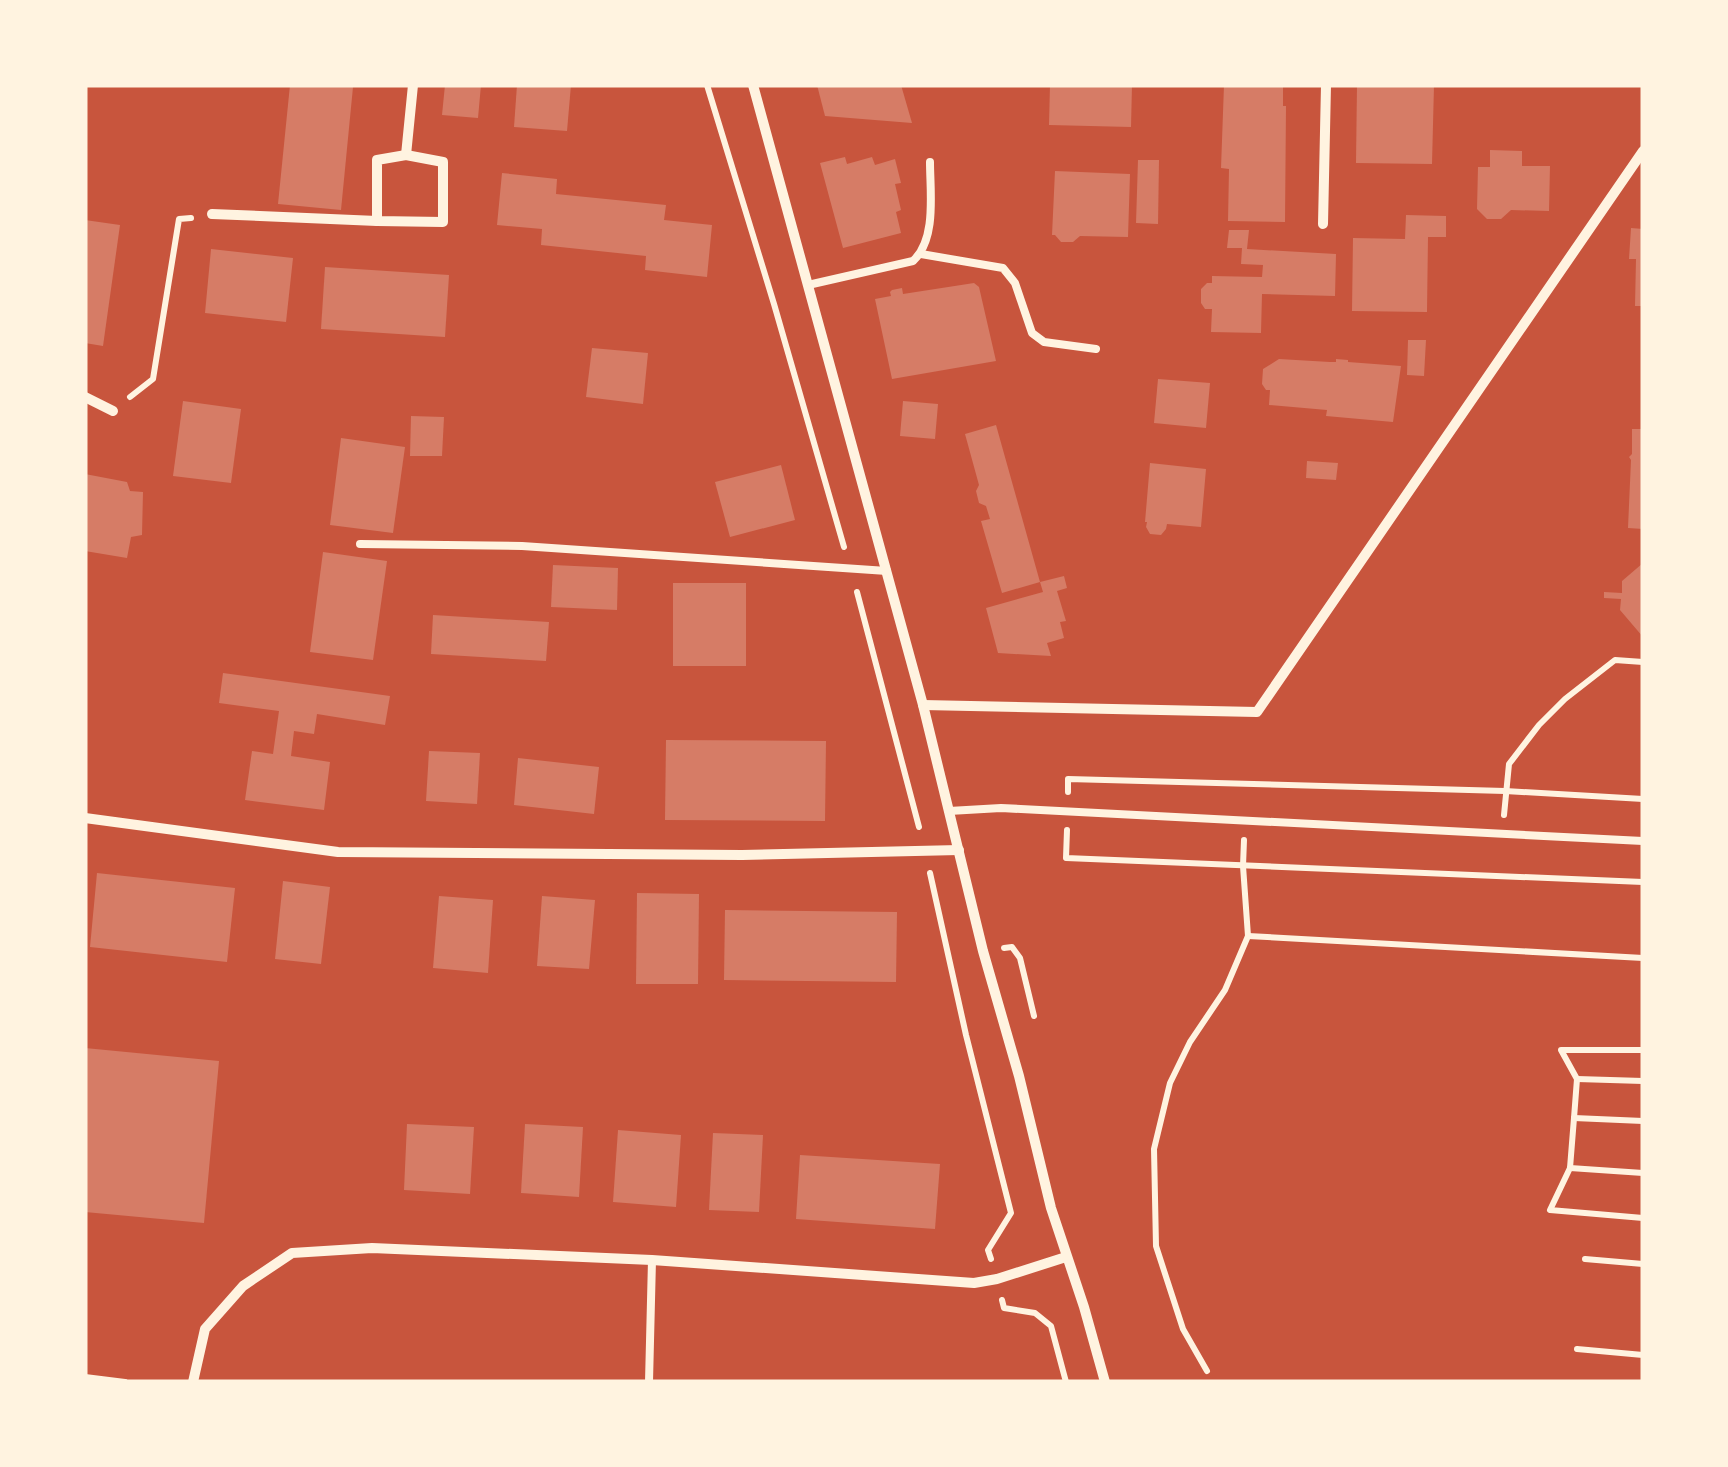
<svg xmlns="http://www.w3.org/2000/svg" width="1728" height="1467" viewBox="0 0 1728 1467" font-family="Quicksand,sans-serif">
  <rect width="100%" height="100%" fill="#c8553d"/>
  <g fill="#d67c66">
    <polygon points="290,85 353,87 341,210 278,204"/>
    <polygon points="445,85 481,85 478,118 442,115"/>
    <polygon points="517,85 571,85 567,131 514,127"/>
    <polygon points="817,85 901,85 912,123 825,116"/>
    <polygon points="1050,85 1132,85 1131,127 1049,125"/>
    <polygon points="1224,85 1283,85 1283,106 1286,106 1285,222 1228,221 1229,169 1221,168"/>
    <polygon points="1357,85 1434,85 1432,164 1356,163"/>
    <polygon points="1490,150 1522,151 1522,166 1550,166 1549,211 1511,210 1501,219 1487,219 1477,209 1478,167 1490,167"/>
    <polygon points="845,157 847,164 872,157 875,165 895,159 901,183 895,184 901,210 896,212 901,233 843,248 820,163"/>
    <polygon points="1138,160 1159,160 1158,224 1136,223"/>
    <polygon points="1055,171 1130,174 1128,237 1080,236 1073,242 1061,242 1055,235 1052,235"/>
    <polygon points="502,173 557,179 556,194 666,205 664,220 712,225 707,277 645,270 646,256 541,245 542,229 497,225"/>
    <polygon points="1406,215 1446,216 1446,237 1428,237 1427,312 1352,311 1353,238 1405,239"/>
    <polygon points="85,220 120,225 103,346 85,343"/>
    <polygon points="1631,228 1643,229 1643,306 1635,306 1636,259 1629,259"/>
    <polygon points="1229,230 1249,230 1247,249 1336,254 1335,296 1262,294 1261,333 1211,332 1212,309 1205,309 1201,303 1201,289 1207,283 1212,283 1212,276 1262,277 1263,265 1241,264 1242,248 1227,248"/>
    <polygon points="211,249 293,258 286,322 205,313"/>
    <polygon points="325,267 449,275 445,337 321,329"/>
    <polygon points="974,283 979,287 996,361 892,379 875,299 891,296 890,292 892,290 902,288 903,294"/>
    <polygon points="1408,340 1426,340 1424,376 1407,375"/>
    <polygon points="592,348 648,353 643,404 586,397"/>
    <polygon points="1279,359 1330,362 1336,362 1336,359 1348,360 1348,362 1401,366 1393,422 1326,416 1327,410 1269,405 1270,390 1266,390 1262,384 1263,369"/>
    <polygon points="1158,379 1210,383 1206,428 1154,423"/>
    <polygon points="183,401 241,409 231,483 173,476"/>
    <polygon points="903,401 938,404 935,439 900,436"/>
    <polygon points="411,416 444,417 442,456 410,456"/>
    <polygon points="996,425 1040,582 1002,593 981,521 990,519 986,506 979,503 976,491 979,485 965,434"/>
    <polygon points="1632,429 1643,429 1643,529 1628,528 1631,460 1629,457 1632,454"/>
    <polygon points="341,438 405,447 393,533 330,525"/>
    <polygon points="1307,461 1338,463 1336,480 1306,478"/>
    <polygon points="1150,463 1206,469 1201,527 1167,524 1166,529 1161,535 1150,534 1146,527 1147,522 1145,522"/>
    <polygon points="781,465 795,520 730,537 715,482"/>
    <polygon points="85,474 127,482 130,491 143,492 142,535 131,537 127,558 85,551"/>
    <polygon points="323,552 387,561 373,660 310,652"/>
    <polygon points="1643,563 1643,637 1620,610 1621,599 1604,598 1604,592 1622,593 1622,581"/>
    <polygon points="553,565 618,568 617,610 551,607"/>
    <polygon points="1064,576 1067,588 1057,591 1066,621 1060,622 1064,638 1047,643 1051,656 998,653 986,608 1043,592 1040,582"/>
    <rect x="673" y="583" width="73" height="83"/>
    <polygon points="433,615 549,622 546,661 431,654"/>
    <polygon points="223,673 390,696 385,725 317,714 314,734 294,731 291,756 330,762 324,810 245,800 252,751 273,754 279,711 219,703"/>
    <polygon points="666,740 826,741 825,821 665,820"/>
    <polygon points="429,751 480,753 477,804 426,801"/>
    <polygon points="518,758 599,767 594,814 514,805"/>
    <polygon points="97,873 235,888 227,962 90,947"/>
    <polygon points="283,881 330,887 321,964 275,959"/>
    <polygon points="637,893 699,894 698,984 636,984"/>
    <polygon points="439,896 493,900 488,973 433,968"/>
    <polygon points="542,896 595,900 589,969 537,966"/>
    <polygon points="725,910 897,912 896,982 724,980"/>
    <polygon points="85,1048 219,1061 204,1223 85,1212"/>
    <polygon points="407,1124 474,1127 470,1194 404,1190"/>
    <polygon points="525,1124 583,1127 579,1197 521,1193"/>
    <polygon points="618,1130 681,1135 676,1207 613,1202"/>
    <polygon points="713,1133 763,1135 759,1212 709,1210"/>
    <polygon points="800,1155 940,1164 935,1229 796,1219"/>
  </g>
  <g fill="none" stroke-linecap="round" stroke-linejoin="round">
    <g stroke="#fff3e0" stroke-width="6">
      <polyline points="707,85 774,304 844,547"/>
      <polyline points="130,397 153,379 179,219 191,218"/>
      <polyline points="857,592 919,827"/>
      <polyline points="1068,792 1068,779 1505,791 1643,799"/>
      <polyline points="1504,815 1509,764 1539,725 1565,699 1615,660 1643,662"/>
      <polyline points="1067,830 1066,858 1643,882"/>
      <polyline points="930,873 966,1035 1011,1213 988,1250 991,1259"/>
      <polyline points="1248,936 1643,958"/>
      <polyline points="1004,948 1012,947 1020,958 1034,1016"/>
      <polyline points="1643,1050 1561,1050 1577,1079 1574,1118 1570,1168 1550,1210 1643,1218"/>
      <polyline points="1577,1079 1643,1081"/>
      <polyline points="1574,1118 1643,1121"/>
      <polyline points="1570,1168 1643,1173"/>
      <polyline points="1585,1259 1643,1264"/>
      <polyline points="1002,1300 1004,1308 1035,1313 1051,1326 1066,1382"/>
      <polyline points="1577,1349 1643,1355"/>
      <polyline points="1207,1371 1183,1329 1156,1246 1154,1149 1170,1083 1190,1042 1225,990 1248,936 1243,866 1244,840"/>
      <polyline points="85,1377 125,1382"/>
    </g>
    <g stroke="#fff3e0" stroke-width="8">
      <polyline points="921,254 1003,268 1015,283 1032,333 1044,342 1096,349"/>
      <path d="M808,285L913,261C937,239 930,192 930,162"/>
      <polyline points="360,544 522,546 887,571"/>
      <polyline points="949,811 1001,808 1643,841"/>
      <polyline points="649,1382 652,1260"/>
    </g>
    <g stroke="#fff3e0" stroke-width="10">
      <polyline points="753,85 923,705 983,951 1019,1076 1051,1208 1084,1307 1105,1382"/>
      <polygon points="406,155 443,162 443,222 377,221 377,160"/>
      <polyline points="406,155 413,85"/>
      <polyline points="212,214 377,221"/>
      <polyline points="1323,224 1326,85"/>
      <polyline points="85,397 113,411"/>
      <polyline points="923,705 1257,712 1643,151"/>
      <polyline points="85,818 338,852 742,855 959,850"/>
      <polyline points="193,1382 205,1329 243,1286 292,1253 372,1248 652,1260 974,1283 997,1279 1066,1257"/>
    </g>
  </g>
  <rect width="1728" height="1467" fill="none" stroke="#fff3e0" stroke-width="175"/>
</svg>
